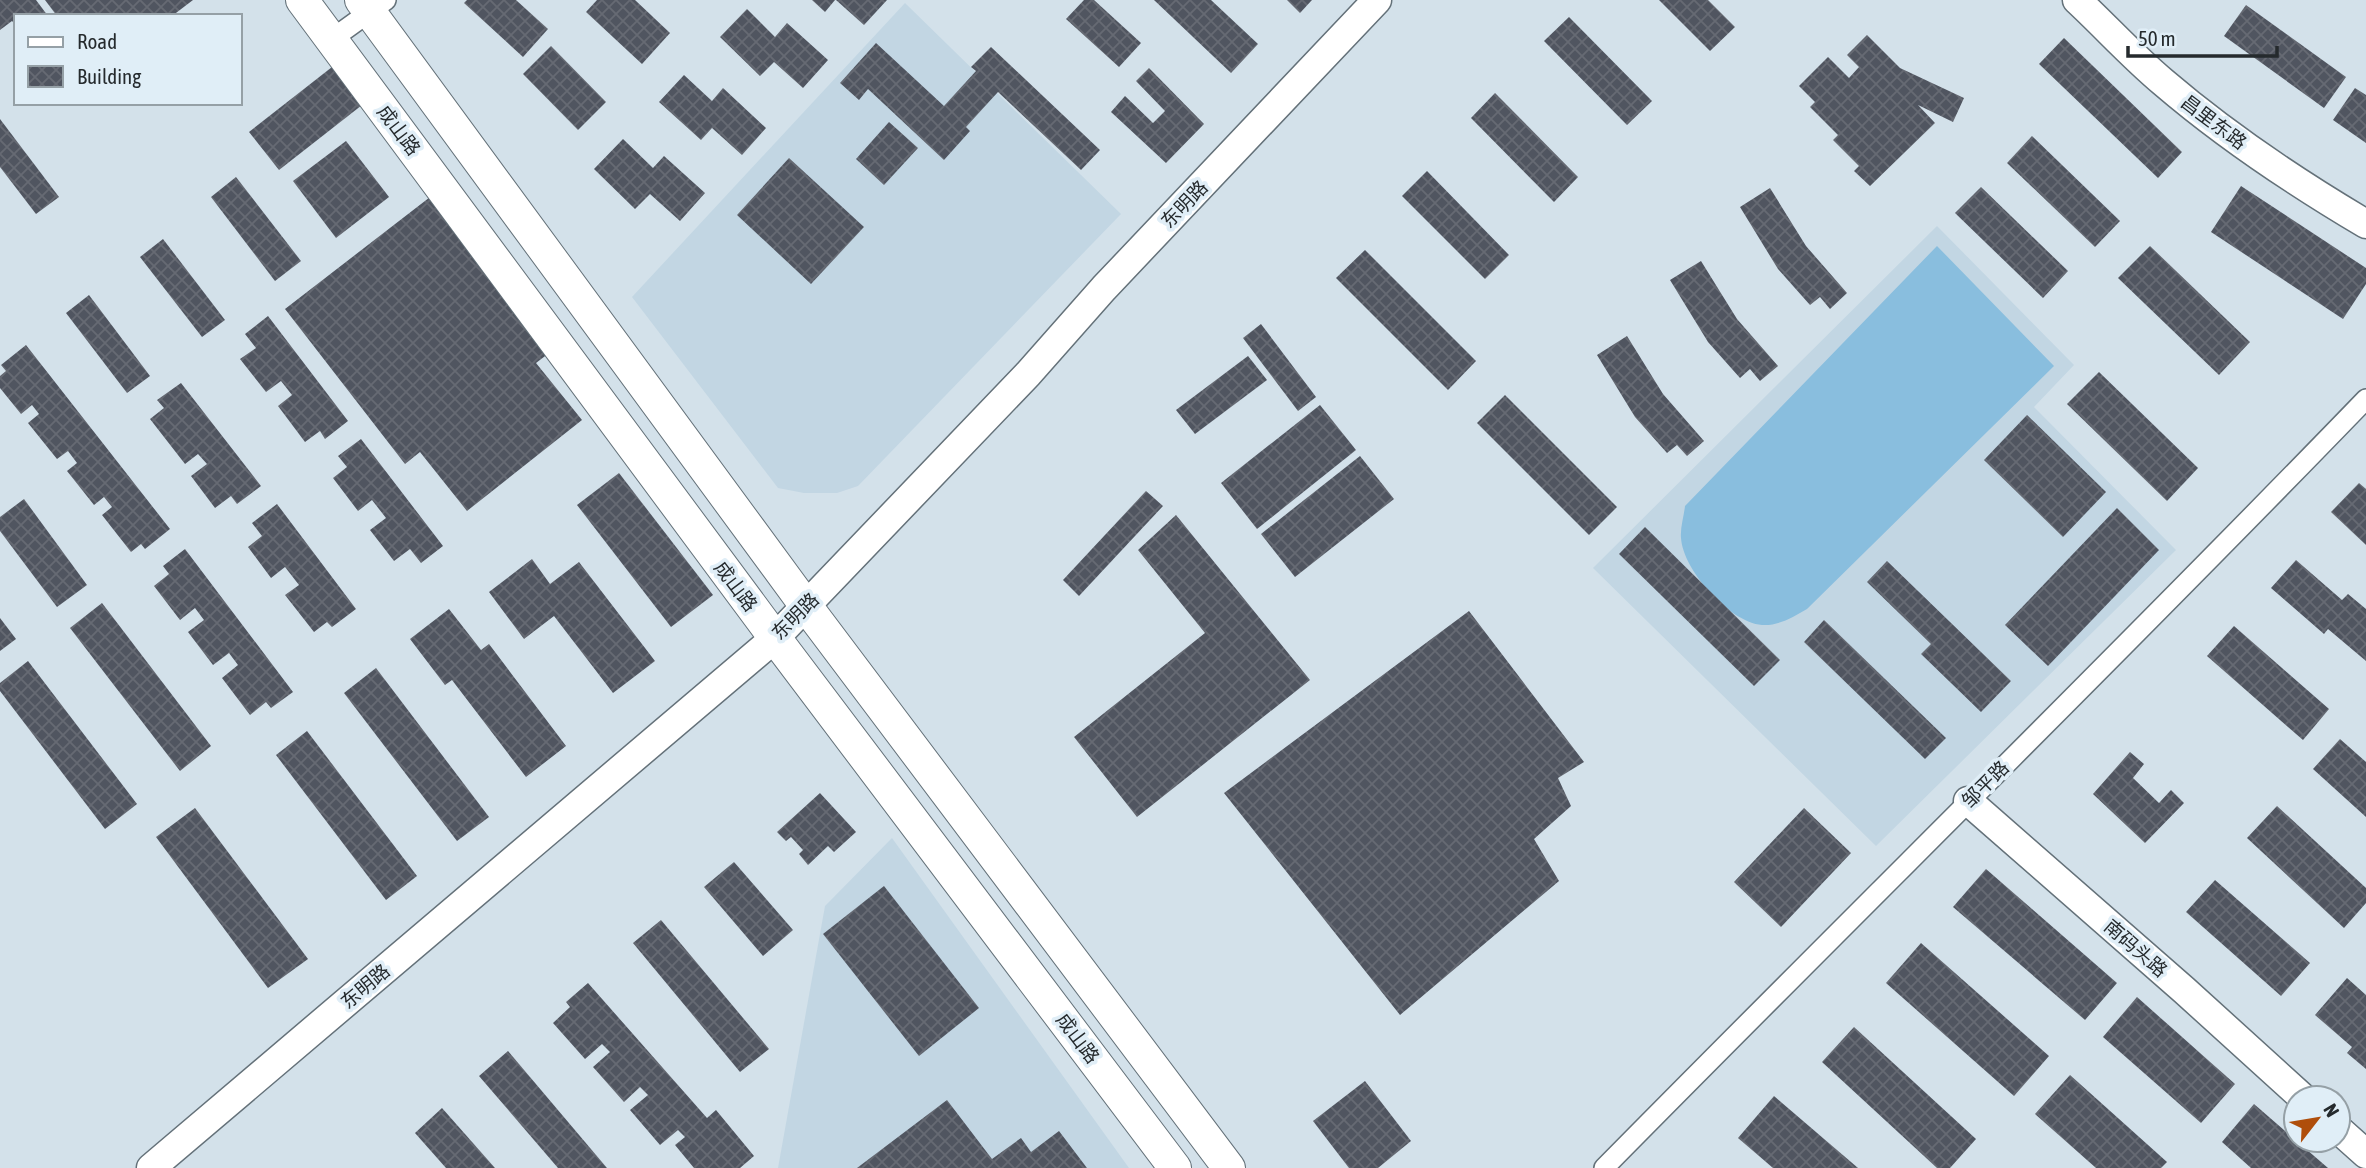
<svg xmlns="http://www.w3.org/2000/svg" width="2366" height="1168" viewBox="0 0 2366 1168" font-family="'Asap Condensed','Noto Sans SC',sans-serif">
  <defs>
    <pattern id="building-cross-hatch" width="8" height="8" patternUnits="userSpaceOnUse" patternTransform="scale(1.75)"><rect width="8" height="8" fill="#505560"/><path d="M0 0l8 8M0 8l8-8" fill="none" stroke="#666a73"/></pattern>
  </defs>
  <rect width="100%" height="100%" fill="#d3e1ea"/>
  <g fill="#c2d6e3">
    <polygon points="905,3 1121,214 858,486 837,493 804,493 778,488 632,297"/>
    <polygon points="1937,226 2074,365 2034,407 2176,550 1876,846 1593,568"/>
    <polygon points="892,838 1129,1168 778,1168 825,906"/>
  </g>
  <path fill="#89bede" d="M1937,246L2054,366L1807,609C1793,617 1779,626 1762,625C1729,622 1683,570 1681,538C1680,528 1684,516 1685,506Z"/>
  <g fill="url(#building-cross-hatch)">
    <polygon points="0,0 36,0 48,16 16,16 16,25 12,21 0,30"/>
    <polygon points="45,0 193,0 172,16 57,16"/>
    <polygon points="467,0 516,0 548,29 523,57 464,3"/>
    <polygon points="597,0 635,0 670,33 642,64 586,12"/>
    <polygon points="812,0 835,0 825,12"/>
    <polygon points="836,0 887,0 864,25"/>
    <polygon points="1084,0 1094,0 1141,43 1119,67 1066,19"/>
    <polygon points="1154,0 1211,0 1258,44 1231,73"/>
    <polygon points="1287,0 1312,0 1300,13"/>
    <polygon points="1659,0 1708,0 1735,27 1710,51"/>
    <polygon points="2246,5 2346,77 2324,108 2224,36"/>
    <polygon points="747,9 775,37 787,23 828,60 803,88 774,62 760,76 720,37"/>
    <polygon points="1569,17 1652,101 1627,125 1544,41"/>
    <polygon points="1867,35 1900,68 1964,98 1953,122 1918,105 1935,123 1870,186 1854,171 1859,166 1833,140 1838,135 1810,107 1815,102 1799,86 1828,57 1849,78 1859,67 1847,55"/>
    <polygon points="2064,38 2182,152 2158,178 2039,64"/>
    <polygon points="876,43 944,106 976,71 971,67 991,47 1100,150 1081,170 998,92 966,127 970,131 944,160 868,89 859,100 840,83"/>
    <polygon points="551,46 606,102 578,130 523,74"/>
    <polygon points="341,60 371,98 279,170 249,132"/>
    <polygon points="1149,68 1204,124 1166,163 1111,112 1125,96 1153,123 1165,111 1136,81"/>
    <polygon points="684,75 712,101 723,88 766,128 742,155 712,128 701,140 659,102"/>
    <polygon points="2355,88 2366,95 2366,143 2333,120"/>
    <polygon points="1495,93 1578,177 1554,202 1471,118"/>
    <polygon points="0,119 59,197 36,214 0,167"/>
    <polygon points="889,122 918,148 884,185 856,159"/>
    <polygon points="2032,136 2120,221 2095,247 2007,163"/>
    <polygon points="623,139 653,168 664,156 705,193 680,221 650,194 635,209 594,169"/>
    <polygon points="346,141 389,197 336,238 293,181"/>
    <polygon points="789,158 864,227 811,284 737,215"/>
    <polygon points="1427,171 1509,255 1485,279 1402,196"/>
    <polygon points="236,177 301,261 275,281 211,197"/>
    <polygon points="2241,186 2366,268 2366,284 2343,319 2211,232"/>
    <polygon points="1981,187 2068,271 2043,298 1955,213"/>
    <polygon points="1770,188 1806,246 1847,293 1830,309 1820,297 1810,305 1778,269 1740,207"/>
    <polygon points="434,194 553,350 536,363 582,420 467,511 420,452 405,464 285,309"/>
    <polygon points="163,239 225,320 202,337 140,257"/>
    <polygon points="2150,246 2250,342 2219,375 2118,278"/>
    <polygon points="1365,250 1476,361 1448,390 1336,278"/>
    <polygon points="1701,261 1737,319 1778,366 1760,381 1750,369 1740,378 1708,342 1670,280"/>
    <polygon points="89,295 150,376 127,393 66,313"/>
    <polygon points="268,316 348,421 325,439 320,431 305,442 278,406 292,395 281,381 266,392 240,359 256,348 245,334"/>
    <polygon points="1261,324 1316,397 1298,411 1243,338"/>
    <polygon points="1627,336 1663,394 1704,441 1687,456 1677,445 1667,453 1635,417 1597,355"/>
    <polygon points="26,345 170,529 145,549 141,544 131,552 102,515 112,507 104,497 94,505 67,471 77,463 68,451 57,459 28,423 39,414 32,405 21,414 0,388 0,376 6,371 1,365"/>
    <polygon points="1248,356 1267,380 1195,434 1176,410"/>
    <polygon points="2099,372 2198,468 2167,501 2067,404"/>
    <polygon points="181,383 261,486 237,504 231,496 215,508 191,476 207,464 198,454 185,464 150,419 164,408 157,400"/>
    <polygon points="1505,395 1617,507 1589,535 1477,423"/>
    <polygon points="1320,405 1356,450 1257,529 1221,483"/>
    <polygon points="2027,415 2106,492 2063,537 1984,460"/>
    <polygon points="361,439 443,546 421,563 410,549 394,561 370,530 386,518 372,500 358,511 333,478 347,467 338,456"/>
    <polygon points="1360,456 1394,499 1295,577 1261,534"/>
    <polygon points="619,473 713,595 671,627 577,505"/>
    <polygon points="2359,483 2366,489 2366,545 2331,512"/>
    <polygon points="1146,491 1163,506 1079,596 1063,580"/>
    <polygon points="24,499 87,585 57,607 0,531 0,517"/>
    <polygon points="277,504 356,609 332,627 327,622 314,632 285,595 299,585 285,567 271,578 248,547 262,536 252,523"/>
    <polygon points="2117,508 2159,550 2048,666 2005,625"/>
    <polygon points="1176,515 1310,680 1137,817 1074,737 1205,633 1138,550"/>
    <polygon points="1645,527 1780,660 1754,686 1619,554"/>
    <polygon points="185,549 293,692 271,708 266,702 250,715 222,678 238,665 229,653 213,665 188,632 204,620 195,608 180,620 154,586 169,574 163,566"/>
    <polygon points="532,559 550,584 579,562 655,661 613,693 554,616 524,639 489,592"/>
    <polygon points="2296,560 2342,600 2348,594 2366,609 2366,661 2328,629 2324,634 2271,588"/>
    <polygon points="1887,561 2011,681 1981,712 1921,654 1931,644 1867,582"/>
    <polygon points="102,603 211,746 180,771 70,628"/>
    <polygon points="449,609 481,650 489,644 566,746 526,777 452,680 445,685 410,639"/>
    <polygon points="1469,611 1584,762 1558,778 1571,806 1534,839 1559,881 1400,1015 1224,793"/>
    <polygon points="0,618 16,639 0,651"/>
    <polygon points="1824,620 1946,738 1925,759 1804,642"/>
    <polygon points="2234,626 2329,709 2303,740 2207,656"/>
    <polygon points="28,661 137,804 105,829 0,691 0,683"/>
    <polygon points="376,668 489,817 457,841 344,693"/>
    <polygon points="307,731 417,876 386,900 276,755"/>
    <polygon points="2340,739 2366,762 2366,817 2313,769"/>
    <polygon points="2130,752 2144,764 2133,778 2159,803 2171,790 2184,803 2145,843 2093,794"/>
    <polygon points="820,793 856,832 834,852 828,846 808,865 799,854 803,850 791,837 786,841 777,832"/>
    <polygon points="2277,806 2366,888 2366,903 2344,928 2247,838"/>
    <polygon points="195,808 308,959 268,988 156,837"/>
    <polygon points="1804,808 1851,853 1781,927 1734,882"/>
    <polygon points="734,862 793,930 763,956 704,887"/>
    <polygon points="1986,869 2117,983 2085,1020 1953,907"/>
    <polygon points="2215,880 2310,963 2281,996 2186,912"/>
    <polygon points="884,886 979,1008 919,1056 823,934"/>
    <polygon points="661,920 769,1049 740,1072 633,943"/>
    <polygon points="1921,943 2049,1056 2014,1096 1886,983"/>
    <polygon points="2347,978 2366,995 2366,1069 2347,1053 2352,1047 2315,1015"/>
    <polygon points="588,983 707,1118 716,1110 754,1156 740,1168 694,1168 675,1145 685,1137 678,1130 660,1145 630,1110 648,1095 640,1087 624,1102 593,1067 610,1052 602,1044 585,1059 553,1023 570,1007 566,1002"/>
    <polygon points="2137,997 2235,1084 2201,1123 2103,1037"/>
    <polygon points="1854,1027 1976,1139 1950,1168 1937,1168 1822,1062"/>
    <polygon points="508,1051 607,1168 558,1168 479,1076"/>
    <polygon points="2070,1075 2167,1162 2161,1168 2096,1168 2035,1114"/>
    <polygon points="1365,1081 1411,1141 1378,1168 1349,1168 1313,1121"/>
    <polygon points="1774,1096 1858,1168 1773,1168 1738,1138"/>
    <polygon points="947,1100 992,1159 1021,1138 1031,1152 1059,1131 1087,1168 857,1168"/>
    <polygon points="2254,1104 2328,1168 2251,1168 2222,1142"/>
    <polygon points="442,1108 495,1168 446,1168 415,1133"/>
  </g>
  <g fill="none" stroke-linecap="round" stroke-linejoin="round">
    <g stroke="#647179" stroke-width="22">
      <g id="street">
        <polyline points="332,39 386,0"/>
        <path d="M1604,1168C1857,911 2115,659 2366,399"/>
      </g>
    </g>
    <g stroke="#647179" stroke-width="31">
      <g id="secondary">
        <path d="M2077,0C2106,27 2133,57 2163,82C2226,136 2295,182 2366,224"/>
        <polyline points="1968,801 2184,990 2303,1098"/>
        <polyline points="2338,1129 2366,1154"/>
        <polyline points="151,1168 775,638 1028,374 1104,288 1377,0"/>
      </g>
    </g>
    <g stroke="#647179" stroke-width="34">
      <g id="primary">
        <polyline points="302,0 775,638 1175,1168"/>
        <polyline points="361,0 806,606 1229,1168"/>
      </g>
    </g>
    <use href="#street" stroke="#fff" stroke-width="19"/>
    <use href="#secondary" stroke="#fff" stroke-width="28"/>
    <use href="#primary" stroke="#fff" stroke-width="32"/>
  </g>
  <g text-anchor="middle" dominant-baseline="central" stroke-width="7" stroke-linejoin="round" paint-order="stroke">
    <g font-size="19" fill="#252a2d" stroke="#e0eef7">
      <text transform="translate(2214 122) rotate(37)">昌里东路</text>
      <text transform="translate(399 130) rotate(53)">成山路</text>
      <text transform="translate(1184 204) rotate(-46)">东明路</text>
      <text transform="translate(736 586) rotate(53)">成山路</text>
      <text transform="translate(795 616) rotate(-45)">东明路</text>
      <text transform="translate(1985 784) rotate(-45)">邹平路</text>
      <text transform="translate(2136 948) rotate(41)">南码头路</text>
      <text transform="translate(365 986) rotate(-40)">东明路</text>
      <text transform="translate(1078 1038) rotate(53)">成山路</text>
    </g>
  </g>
  <rect x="14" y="14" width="228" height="91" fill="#e0eef7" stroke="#95a0a6" stroke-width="2"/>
  <rect x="28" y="37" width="35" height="10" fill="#ffffff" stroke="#95a0a6" stroke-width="2"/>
  <text x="77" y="49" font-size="21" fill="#252a2d">Road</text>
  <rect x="28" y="66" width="35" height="21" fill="url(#building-cross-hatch)" stroke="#95a0a6" stroke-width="2"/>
  <text x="77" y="84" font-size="21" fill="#252a2d">Building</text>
  <g transform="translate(2317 1119) rotate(59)"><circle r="33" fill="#e0eef7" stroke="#95a0a6" stroke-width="2"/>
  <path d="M0-5L12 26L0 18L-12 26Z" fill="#af4e0b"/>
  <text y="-10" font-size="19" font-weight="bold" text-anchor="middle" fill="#252a2d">N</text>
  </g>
  <path d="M2128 46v10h149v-10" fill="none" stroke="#252a2d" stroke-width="3.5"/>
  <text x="2138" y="46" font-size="21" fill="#252a2d" stroke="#e0eef7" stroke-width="5" paint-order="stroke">50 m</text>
</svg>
